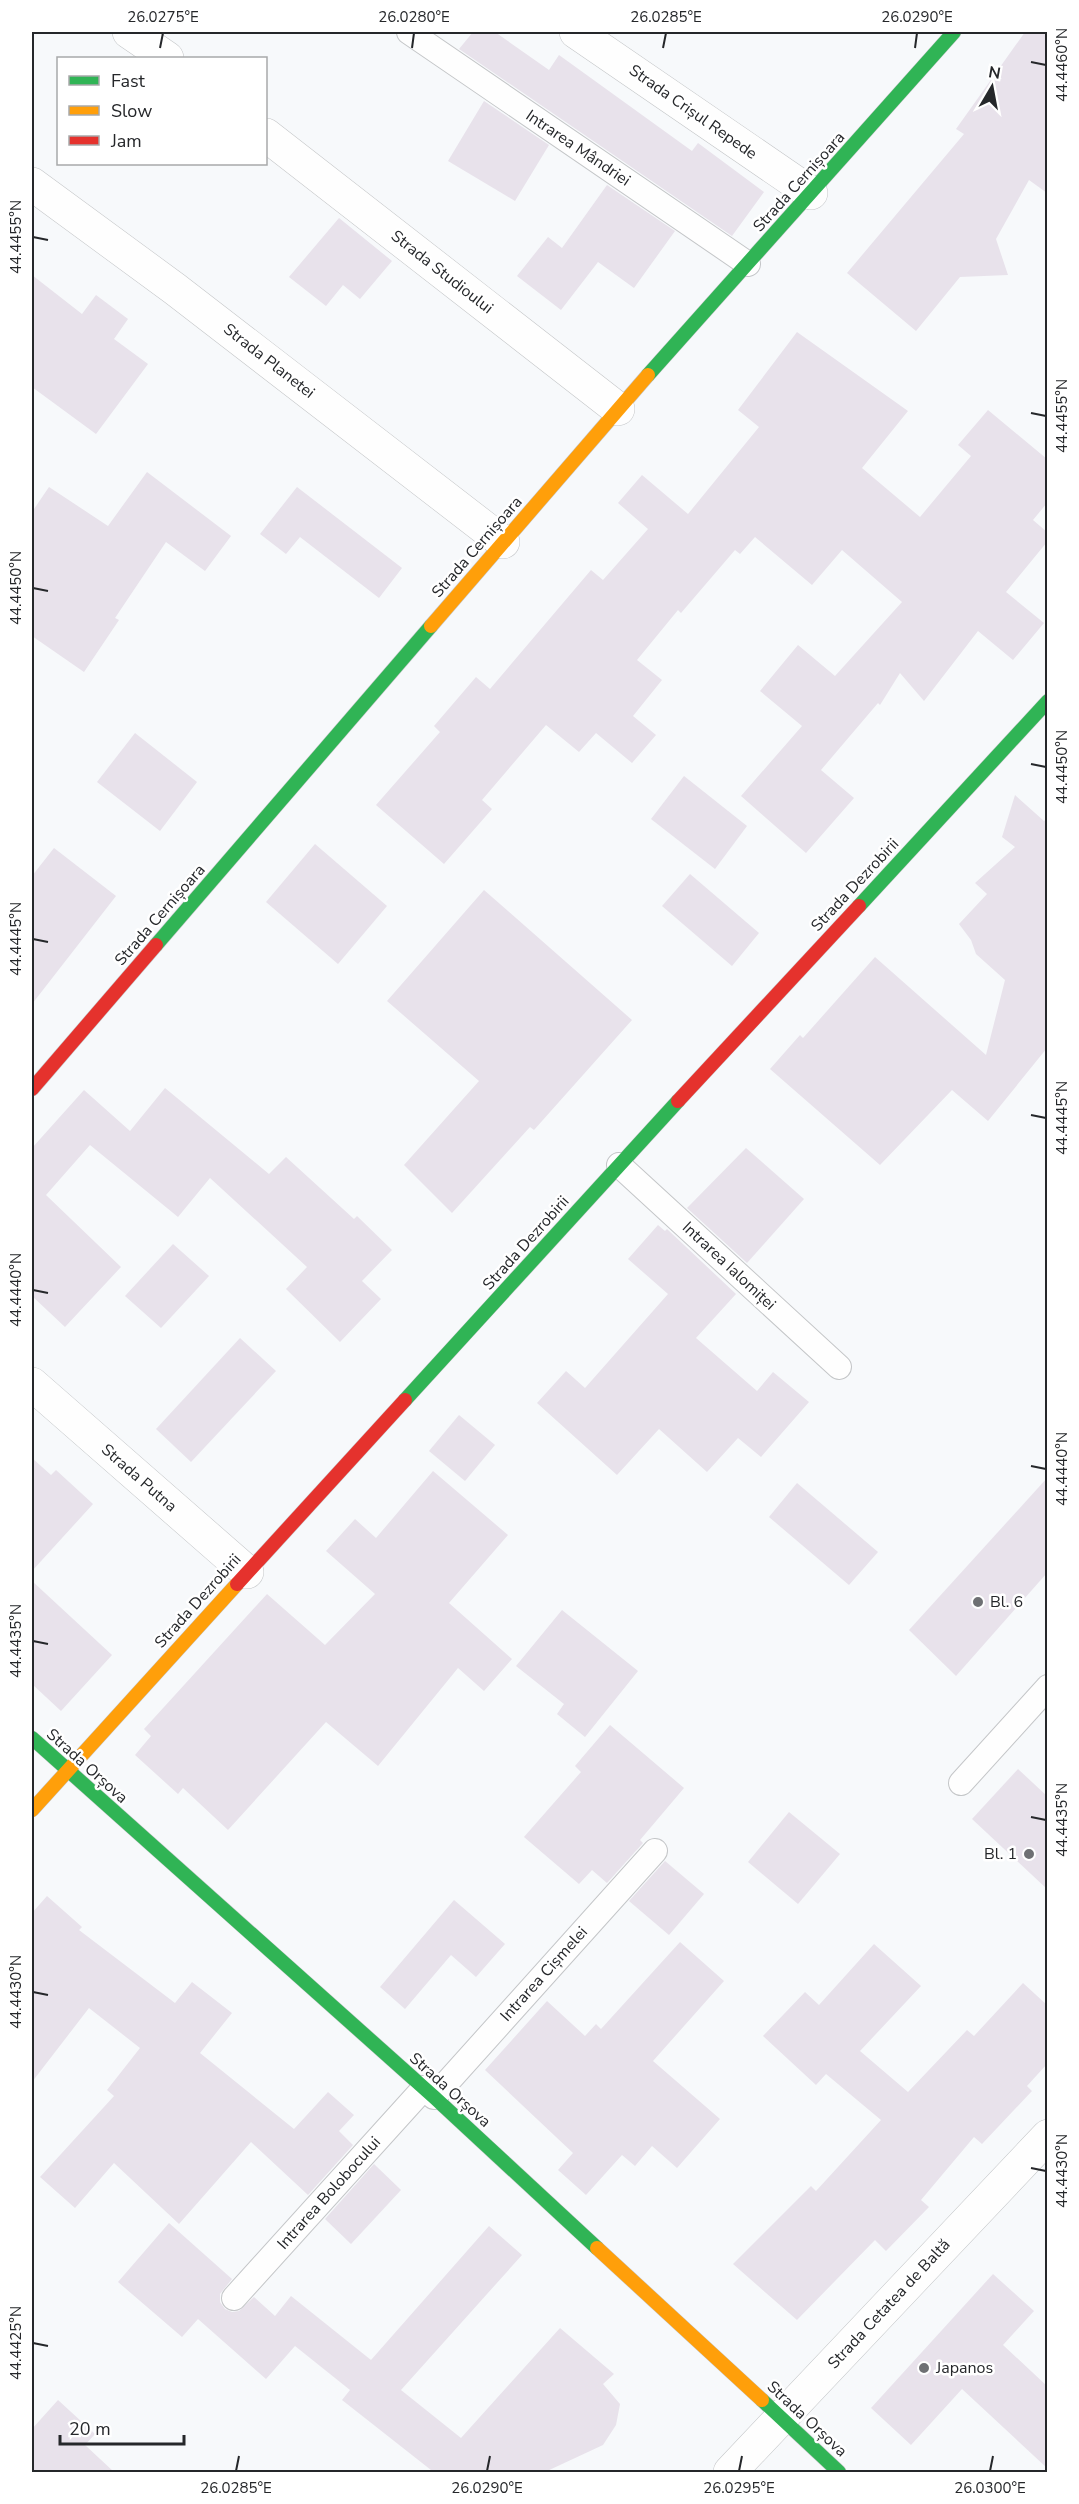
<svg xmlns="http://www.w3.org/2000/svg" width="1079" height="2504" viewBox="0 0 1079 2504" font-family="'Nunito Sans',sans-serif">
  <rect width="100%" height="100%" fill="#f7f9fb"/>
  <g fill="#e8e2eb">
    <polygon points="473,32 495,32 549,70 559,55 692,151 698,143 764,192 732,236 459,49"/>
    <polygon points="1025,32 1047,32 1047,193 1029,180 996,239 1008,275 960,277 916,331 847,273 964,134 956,129"/>
    <polygon points="484,101 549,145 515,201 448,161"/>
    <polygon points="607,185 675,231 634,288 598,262 561,310 517,276 548,237 562,248"/>
    <polygon points="339,218 392,261 360,299 343,285 326,306 289,277"/>
    <polygon points="32,275 82,314 96,295 128,319 114,339 148,364 96,434 32,387"/>
    <polygon points="797,332 908,411 862,468 920,517 971,456 958,445 988,410 1047,459 1047,503 1033,520 1047,532 1047,542 1006,592 1044,623 1013,660 978,631 924,701 900,673 880,705 878,703 821,770 854,798 806,853 741,796 802,726 760,691 798,645 835,676 902,602 842,550 812,585 755,537 740,554 735,550 681,613 678,610 637,660 662,680 633,716 656,735 632,763 596,733 579,752 546,725 482,800 492,809 444,864 376,805 440,732 434,726 476,677 490,689 591,570 603,580 648,529 618,503 642,475 688,514 759,427 738,410"/>
    <polygon points="147,472 231,536 205,571 166,542 115,618 119,620 84,672 32,636 32,512 49,487 108,526"/>
    <polygon points="297,487 402,568 379,598 300,537 286,554 260,534"/>
    <polygon points="135,733 197,782 160,831 97,782"/>
    <polygon points="684,776 747,826 715,869 651,819"/>
    <polygon points="1015,795 1044,821 1047,818 1047,1048 988,1121 952,1090 880,1165 770,1069 800,1035 803,1038 875,957 986,1055 1005,980 976,954 971,940 959,924 987,894 975,883 1015,847 1002,837"/>
    <polygon points="315,844 387,906 338,964 266,902"/>
    <polygon points="54,848 116,896 32,1004 32,876"/>
    <polygon points="690,874 759,933 732,966 662,906"/>
    <polygon points="484,890 632,1020 534,1130 530,1127 452,1213 404,1165 479,1081 387,1001"/>
    <polygon points="165,1088 269,1174 286,1157 354,1219 357,1216 392,1250 362,1281 381,1299 340,1342 286,1289 307,1267 210,1178 178,1217 90,1145 46,1195 121,1267 65,1327 32,1296 32,1148 84,1090 130,1131"/>
    <polygon points="746,1148 804,1199 747,1263 687,1208"/>
    <polygon points="658,1225 665,1231 667,1229 736,1294 696,1338 757,1391 773,1372 809,1402 761,1457 738,1438 707,1472 659,1429 617,1475 537,1403 566,1371 585,1388 668,1294 628,1259"/>
    <polygon points="173,1244 209,1276 161,1328 125,1296"/>
    <polygon points="240,1338 276,1371 191,1462 156,1429"/>
    <polygon points="459,1415 495,1445 465,1481 429,1451"/>
    <polygon points="32,1458 51,1475 56,1470 93,1504 32,1571"/>
    <polygon points="433,1471 508,1535 449,1603 512,1659 484,1691 458,1668 378,1766 326,1722 228,1830 183,1788 178,1794 135,1755 151,1736 144,1729 267,1594 325,1645 375,1594 326,1551 355,1519 376,1538"/>
    <polygon points="1047,1478 1047,1573 956,1676 909,1630"/>
    <polygon points="797,1483 878,1552 849,1585 769,1517"/>
    <polygon points="32,1581 112,1655 61,1711 32,1684"/>
    <polygon points="562,1610 638,1671 585,1737 557,1714 564,1704 516,1666"/>
    <polygon points="610,1725 684,1788 640,1840 643,1843 607,1883 592,1870 579,1884 524,1837 581,1772 575,1766"/>
    <polygon points="1018,1769 1047,1796 1047,1889 972,1819"/>
    <polygon points="789,1812 840,1854 798,1904 748,1862"/>
    <polygon points="665,1861 704,1894 669,1935 629,1901"/>
    <polygon points="47,1896 82,1927 79,1930 175,2003 192,1982 232,2013 200,2053 294,2129 328,2092 354,2115 339,2131 353,2145 308,2195 251,2142 179,2224 114,2163 75,2208 40,2177 114,2096 107,2090 140,2048 89,2008 32,2082 32,1913"/>
    <polygon points="454,1900 505,1944 476,1977 451,1955 405,2009 380,1987"/>
    <polygon points="680,1942 724,1981 653,2061 720,2119 677,2168 652,2146 635,2166 622,2155 586,2195 558,2170 573,2153 485,2070 547,2001 585,2036 596,2024 601,2029"/>
    <polygon points="874,1944 921,1986 860,2051 908,2092 967,2030 974,2036 1023,1983 1047,2005 1047,2064 1027,2086 1032,2091 982,2144 974,2137 921,2200 929,2207 886,2251 875,2240 797,2320 733,2264 811,2186 816,2191 881,2120 826,2074 816,2085 763,2036 805,1992 819,2005"/>
    <polygon points="374,2164 401,2190 351,2244 325,2219"/>
    <polygon points="169,2223 232,2279 220,2294 220,2302 225,2309 232,2312 239,2311 254,2297 275,2316 291,2296 371,2360 489,2226 522,2255 401,2390 461,2438 560,2328 614,2374 603,2384 620,2404 616,2425 603,2445 545,2472 429,2472 431,2470 342,2400 350,2390 295,2346 266,2379 198,2319 182,2337 118,2282"/>
    <polygon points="993,2274 1034,2311 1003,2345 1047,2386 1047,2468 962,2389 911,2445 871,2408"/>
    <polygon points="58,2400 95,2434 85,2445 114,2472 32,2472 32,2429"/>
  </g>
  <g fill="none" stroke-linecap="round" stroke-linejoin="round">
    <g stroke="#c4c6c8" stroke-width="26">
      <g id="lane">
        <polyline points="409,32 748,264"/>
        <polyline points="619,1165 839,1367"/>
        <polyline points="961,1783 1048,1687"/>
        <polyline points="434,2097 655,1851"/>
        <polyline points="234,2298 424,2088"/>
      </g>
    </g>
    <g stroke="#c4c6c8" stroke-width="34">
      <g id="street">
        <polyline points="129,32 167,58"/>
        <polyline points="576,32 811,193"/>
        <polyline points="266,135 618,409"/>
        <polyline points="32,184 175,289 503,542"/>
        <polyline points="32,1384 247,1572"/>
        <polyline points="730,2472 1048,2136"/>
      </g>
    </g>
    <g stroke="#c4c6c8" stroke-width="15">
      <g id="fast">
        <polyline points="648,375 954,32"/>
        <polyline points="859,906 1048,701"/>
        <polyline points="156,945 431,626"/>
        <polyline points="405,1400 678,1101"/>
        <polyline points="32,1738 434,2097 597,2248"/>
        <polyline points="762,2400 839,2472"/>
      </g>
    </g>
    <g stroke="#c4c6c8" stroke-width="15">
      <g id="slow">
        <polyline points="431,626 648,375"/>
        <polyline points="32,1810 237,1584"/>
        <polyline points="597,2248 762,2400"/>
      </g>
    </g>
    <g stroke="#c4c6c8" stroke-width="15">
      <g id="jam">
        <polyline points="32,1089 156,945"/>
        <polyline points="678,1101 859,906"/>
        <polyline points="237,1584 405,1400"/>
      </g>
    </g>
    <use href="#lane" stroke="#fefefe" stroke-width="24"/>
    <use href="#street" stroke="#fefefe" stroke-width="33"/>
    <use href="#fast" stroke="#30b455" stroke-width="14"/>
    <use href="#slow" stroke="#ff9f0a" stroke-width="14"/>
    <use href="#jam" stroke="#e5322d" stroke-width="14"/>
  </g>
  <path fill="none" stroke="#25272a" stroke-width="2" d="M160,48L163,33M412,48L414,33M663,48L666,33M915,48L917,33M1031,62L1046,65M33,237L48,240M1031,413L1046,416M33,588L48,591M1031,764L1046,767M33,939L48,942M1031,1115L1046,1118M33,1290L48,1293M1031,1466L1046,1469M33,1641L48,1644M1031,1817L1046,1820M33,1992L48,1995M1031,2168L1046,2171M33,2343L48,2346M236,2471L239,2456M487,2471L490,2456M739,2471L742,2456M990,2471L993,2456"/>
  <g fill="#6e7073" stroke="#fff" stroke-width="2">
    <circle cx="978" cy="1602" r="6"/>
    <circle cx="1029" cy="1854" r="6"/>
    <circle cx="924" cy="2368" r="6"/>
  </g>
  <g text-anchor="middle" dominant-baseline="central" stroke-width="5" stroke-linejoin="round" paint-order="stroke">
    <g font-size="16" fill="#25272a" stroke="#fff">
      <text transform="translate(693 112) rotate(35)">Strada Crișul Repede</text>
      <text transform="translate(578 148) rotate(34)">Intrarea Mândriei</text>
      <text transform="translate(799 182) rotate(-48)">Strada Cernișoara</text>
      <text transform="translate(442 272) rotate(38)">Strada Studioului</text>
      <text transform="translate(269 361) rotate(38)">Strada Planetei</text>
      <text transform="translate(477 547) rotate(-49)">Strada Cernișoara</text>
      <text transform="translate(855 885) rotate(-47)">Strada Dezrobirii</text>
      <text transform="translate(160 915) rotate(-49)">Strada Cernișoara</text>
      <text transform="translate(526 1243) rotate(-48)">Strada Dezrobirii</text>
      <text transform="translate(729 1266) rotate(43)">Intrarea Ialomiței</text>
      <text transform="translate(139 1478) rotate(41)">Strada Putna</text>
      <text transform="translate(198 1601) rotate(-48)">Strada Dezrobirii</text>
      <text transform="translate(87 1766) rotate(42)">Strada Orșova</text>
      <text transform="translate(544 1974) rotate(-48)">Intrarea Cișmelei</text>
      <text transform="translate(450 2090) rotate(42)">Strada Orșova</text>
      <text transform="translate(329 2193) rotate(-48)">Intrarea Bolobocului</text>
      <text transform="translate(889 2304) rotate(-47)">Strada Cetatea de Baltă</text>
      <text transform="translate(807 2419) rotate(43)">Strada Orșova</text>
    </g>
    <g font-size="16" fill="#25272a" stroke="#fff" text-anchor="start">
      <text x="990" y="1602">Bl. 6</text>
      <text x="1017" y="1854" text-anchor="end">Bl. 1</text>
      <text x="936" y="2368">Japanos</text>
    </g>
  </g>
  <rect width="1079" height="2504" fill="none" stroke="#ffffff" stroke-width="66"/>
  <rect x="57" y="57" width="210" height="108" fill="#ffffff" stroke="#a8a9aa" stroke-width="1.5"/>
  <rect x="69" y="76" width="30" height="9" fill="#30b455" stroke="#a8a9aa" stroke-width="1.5"/>
  <text x="111" y="87" font-size="18" fill="#25272a">Fast</text>
  <rect x="69" y="106" width="30" height="9" fill="#ff9f0a" stroke="#a8a9aa" stroke-width="1.5"/>
  <text x="111" y="117" font-size="18" fill="#25272a">Slow</text>
  <rect x="69" y="136" width="30" height="9" fill="#e5322d" stroke="#a8a9aa" stroke-width="1.5"/>
  <text x="111" y="147" font-size="18" fill="#25272a">Jam</text>
  <g transform="translate(992 87) rotate(10)" stroke="#ffffff" stroke-width="4.5" paint-order="stroke">
  <path d="M0-4.5L10 22L0 15L-10 22Z" fill="#25272a"/>
  <text y="-9" font-size="16" font-weight="bold" text-anchor="middle" fill="#25272a">N</text>
  </g>
  <path d="M60 2435v9h124v-9" fill="none" stroke="#25272a" stroke-width="3"/>
  <text x="69" y="2435" font-size="18" fill="#25272a" stroke="#ffffff" stroke-width="4.5" paint-order="stroke">20 m</text>
  <rect x="33" y="33" width="1013" height="2438" fill="none" stroke="#25272a" stroke-width="2"/>
  <g font-size="15" text-anchor="middle" fill="#25272a">
    <text x="163" y="22">26.0275°E</text>
    <text x="414" y="22">26.0280°E</text>
    <text x="666" y="22">26.0285°E</text>
    <text x="917" y="22">26.0290°E</text>
    <text transform="translate(1062 65) rotate(-90)" y="5">44.4460°N</text>
    <text transform="translate(16 237) rotate(-90)" y="5">44.4455°N</text>
    <text transform="translate(1062 416) rotate(-90)" y="5">44.4455°N</text>
    <text transform="translate(16 588) rotate(-90)" y="5">44.4450°N</text>
    <text transform="translate(1062 767) rotate(-90)" y="5">44.4450°N</text>
    <text transform="translate(16 939) rotate(-90)" y="5">44.4445°N</text>
    <text transform="translate(1062 1118) rotate(-90)" y="5">44.4445°N</text>
    <text transform="translate(16 1290) rotate(-90)" y="5">44.4440°N</text>
    <text transform="translate(1062 1469) rotate(-90)" y="5">44.4440°N</text>
    <text transform="translate(16 1641) rotate(-90)" y="5">44.4435°N</text>
    <text transform="translate(1062 1820) rotate(-90)" y="5">44.4435°N</text>
    <text transform="translate(16 1992) rotate(-90)" y="5">44.4430°N</text>
    <text transform="translate(1062 2171) rotate(-90)" y="5">44.4430°N</text>
    <text transform="translate(16 2343) rotate(-90)" y="5">44.4425°N</text>
    <text x="236" y="2493">26.0285°E</text>
    <text x="487" y="2493">26.0290°E</text>
    <text x="739" y="2493">26.0295°E</text>
    <text x="990" y="2493">26.0300°E</text>
  </g>
</svg>
